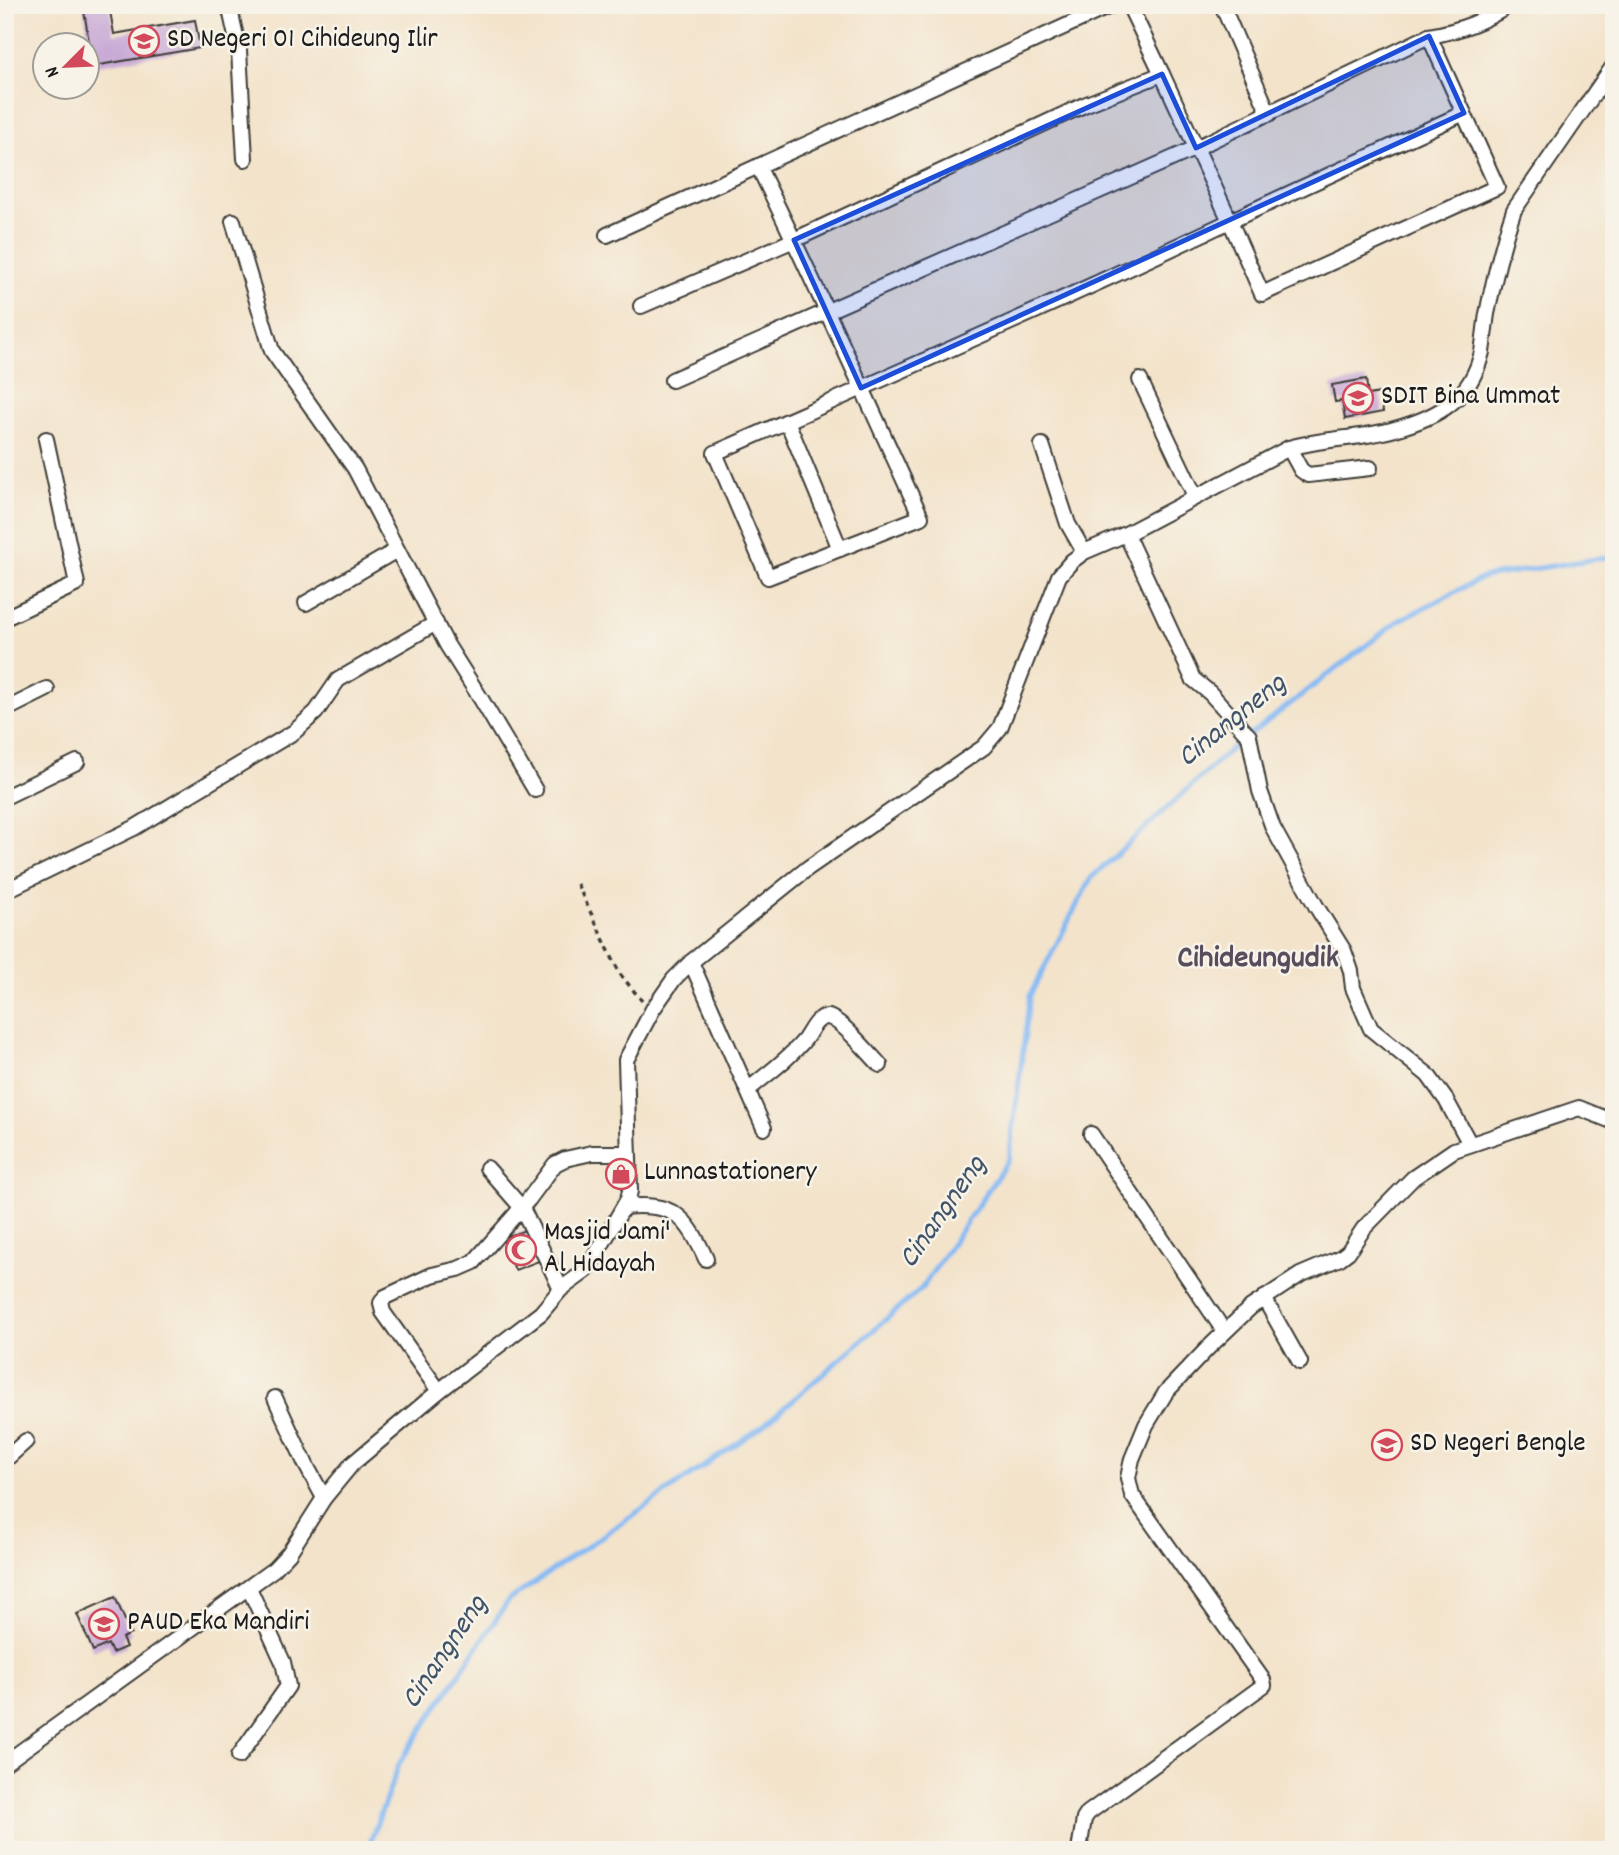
<svg xmlns="http://www.w3.org/2000/svg" width="1619" height="1855" viewBox="0 0 1619 1855" font-family="Dekko,sans-serif">
  <rect width="100%" height="100%" fill="#f7f3e8"/>
  <filter id="ink" filterUnits="userSpaceOnUse"><feTurbulence type="fractalNoise" baseFrequency=".0143" numOctaves="2"/><feDisplacementMap in="SourceGraphic" scale="14" xChannelSelector="R" yChannelSelector="G"/><feConvolveMatrix kernelMatrix="1 2 1 2 8 2 1 2 1" color-interpolation-filters="sRGB"/></filter>
  <filter id="wash" filterUnits="userSpaceOnUse"><feTurbulence type="fractalNoise" baseFrequency=".00686" numOctaves="4" result="noise"/><feDisplacementMap in="SourceGraphic" scale="28" xChannelSelector="R" yChannelSelector="G"/><feGaussianBlur stdDeviation="1.57" result="paint"/><feColorMatrix in="noise" values="0 0 0 0 0 0 0 0 0 0 0 0 0 0 0 0 0 1.4 0 .05"/><feComposite in="paint" operator="in"/></filter>
  <g filter="url(#wash)">
    <rect width="100%" height="100%" fill="#f3e3ca"/>
    <g fill="none" stroke-linecap="round" stroke-linejoin="round">
      <polyline stroke="#85baf4" stroke-width="5" points="367,1850 400,1762 509,1600 764,1425 922,1288 1009,1159 1030,995 1091,878 1230,750 1398,621 1484,577 1614,556"/>
    </g>
    <g id="blocks">
      <g fill="#c8a9d5">
        <polygon points="83,5 109,5 114,34 195,20 200,48 93,66"/>
        <polygon points="1366,379 1368,395 1380,393 1383,412 1345,419 1342,401 1335,402 1332,385"/>
        <polygon points="528,1229 539,1261 515,1270 503,1238"/>
        <polygon points="115,1597 131,1634 122,1638 126,1647 112,1653 108,1644 93,1651 77,1614"/>
      </g>
    </g>
  </g>
  <g filter="url(#ink)">
    <use href="#blocks" fill-opacity="0" stroke="#3c3a36" stroke-width="2"/>
    <g fill="none" stroke-linecap="round" stroke-linejoin="round">
      <g stroke="#3c3a36" stroke-width="18">
        <g id="minor">
          <polyline points="229,5 239,50 245,159"/>
          <polyline points="1129,5 1162,74"/>
          <polyline points="1222,5 1269,114"/>
          <polyline points="1429,36 1497,187 1262,294 1230,221 1464,113"/>
          <polyline points="233,221 272,351 355,469 447,645 481,699 535,790"/>
          <polyline points="607,235 1112,5"/>
          <path d="M641,306L794,240L1084,105L1162,74L1230,221C1060,302 887,377 715,453L768,577L921,517C867,400 815,282 758,166"/>
          <path d="M672,380L1196,148L1429,36C1459,31 1484,22 1509,5"/>
          <polyline points="1140,380 1195,496"/>
          <polyline points="787,421 840,549"/>
          <polyline points="1042,445 1068,524 1084,552"/>
          <polyline points="1289,448 1301,470 1308,475 1370,468"/>
          <polyline points="1126,534 1193,679 1210,693 1249,736 1260,791 1273,828 1316,906 1344,951 1351,971 1353,988 1371,1029 1428,1075 1446,1100 1470,1144"/>
          <polyline points="306,603 397,550"/>
          <polyline points="5,618 77,584 46,439"/>
          <polyline points="5,710 47,689"/>
          <polyline points="5,797 77,762"/>
          <polyline points="5,891 134,828 294,732 316,712 338,680 436,623"/>
          <polyline points="691,962 764,1128"/>
          <path d="M748,1090C767,1074 790,1058 805,1039C811,1031 816,1016 828,1017C840,1019 870,1054 880,1065"/>
          <polyline points="1091,1134 1224,1331"/>
          <polyline points="487,1168 522,1208 561,1289"/>
          <path d="M624,1207C673,1202 686,1215 706,1259"/>
          <polyline points="1264,1298 1300,1362"/>
          <polyline points="439,1391 383,1312 381,1303 385,1297 432,1275 458,1269 474,1262 529,1199 555,1164 565,1159 592,1153 628,1153"/>
          <polyline points="275,1398 306,1465 324,1498"/>
          <polyline points="5,1460 26,1441"/>
          <polyline points="239,1756 288,1686 283,1662 249,1588"/>
          <path d="M5,1763L274,1569L289,1553L324,1498L352,1464L439,1391L541,1313L561,1289L587,1270L628,1199L630,1191L626,1060L653,1009L674,979L691,962L808,868L984,747L1000,728L1059,576L1072,561L1084,552L1126,534L1289,448C1324,438 1361,439 1395,429C1438,417 1471,399 1482,352C1484,339 1485,327 1487,314C1494,279 1502,244 1514,210L1614,65"/>
          <polyline points="1079,1850 1084,1819 1088,1813 1264,1685 1263,1680 1132,1495 1128,1478 1132,1459 1146,1425 1166,1392 1208,1348 1251,1307 1300,1275 1340,1258 1348,1252 1364,1228 1413,1178 1454,1150 1579,1108 1614,1122"/>
        </g>
      </g>
      <polyline stroke="#3c3a36" stroke-width="3.5" stroke-dasharray="5 5" stroke-linecap="butt" points="577,884 620,974 642,1001"/>
      <use href="#minor" stroke="#fff" stroke-width="14"/>
    </g>
  </g>
  <path fill="#1d4ed8" fill-opacity="0.2" stroke="#1d4ed8" stroke-width="5" stroke-linejoin="round" d="M1429,36L1464,113L861,388L794,240L1162,74L1196,148Z"/>
  <defs>
    <g id="school-ring" transform="scale(1.575)"><circle r="9.5" fill="#f7f3e8" stroke="#d1495b" stroke-width="1.5"/><path d="M0-5L7-2L0 1L-7-2ZM-4 1L0 2.5L4 1V4Q0 6-4 4Z" fill="#d1495b"/></g>
    <g id="shop-ring" transform="scale(1.575)"><circle r="9.5" fill="#f7f3e8" stroke="#d1495b" stroke-width="1.5"/><path d="M-5-2.5h2.3a2.7 3.5 0 0 1 5.4 0H5L5.5 6h-11ZM-1.5-2.5h3a1.5 2.3 0 0 0-3 0Z" fill="#d1495b"/></g>
    <g id="mosque-ring" transform="scale(1.575)"><circle r="9.5" fill="#f7f3e8" stroke="#d1495b" stroke-width="1.5"/><path d="M3.5-4.9A6 6 0 1 0 3.5 4.9A5 5 0 1 1 3.5-4.9Z" fill="#d1495b"/></g>
  </defs>
  <g fill-rule="evenodd">
    <use href="#school-ring" x="144" y="41"/>
    <use href="#school-ring" x="1358" y="398"/>
    <use href="#shop-ring" x="621" y="1174"/>
    <use href="#mosque-ring" x="521" y="1250"/>
    <use href="#school-ring" x="1387" y="1445"/>
    <use href="#school-ring" x="104" y="1624"/>
  </g>
  <g text-anchor="middle" dominant-baseline="central" stroke-width="5" stroke-linejoin="round" paint-order="stroke">
    <g font-size="28" fill="#1c1c1c" stroke="#f7f3e8" text-anchor="start">
      <text x="167" y="41">SD Negeri 01 Cihideung Ilir</text>
      <text x="1381" y="398">SDIT Bina Ummat</text>
      <text x="644" y="1174">Lunnastationery</text>
      <text x="544" y="1234">Masjid Jami'<tspan x="544" dy="32">Al Hidayah</tspan></text>
      <text x="1410" y="1445">SD Negeri Bengle</text>
      <text x="127" y="1624">PAUD Eka Mandiri</text>
    </g>
    <g font-size="30" font-style="italic" fill="#415368" stroke="#f7f3e8">
      <text transform="translate(1233 722) rotate(-39)">Cinangneng</text>
      <text transform="translate(944 1213) rotate(-55)">Cinangneng</text>
      <text transform="translate(446 1653) rotate(-56)">Cinangneng</text>
    </g>
    <g font-size="32" font-weight="bold" fill="#584d5d" stroke="#f7f3e8">
      <text x="1258" y="960">Cihideungudik</text>
    </g>
  </g>
  <rect width="1619" height="1855" fill="none" stroke="#f7f3e8" stroke-width="28"/>
  <g transform="translate(66 66) rotate(246)"><circle r="33" fill="#f7f3e8" stroke="#9f9d96" stroke-width="2"/>
  <path d="M0-5L12 26L0 18L-12 26Z" fill="#d1495b"/>
  <text y="-10" font-size="19" font-weight="bold" text-anchor="middle" fill="#1c1c1c">N</text>
  </g>
</svg>
